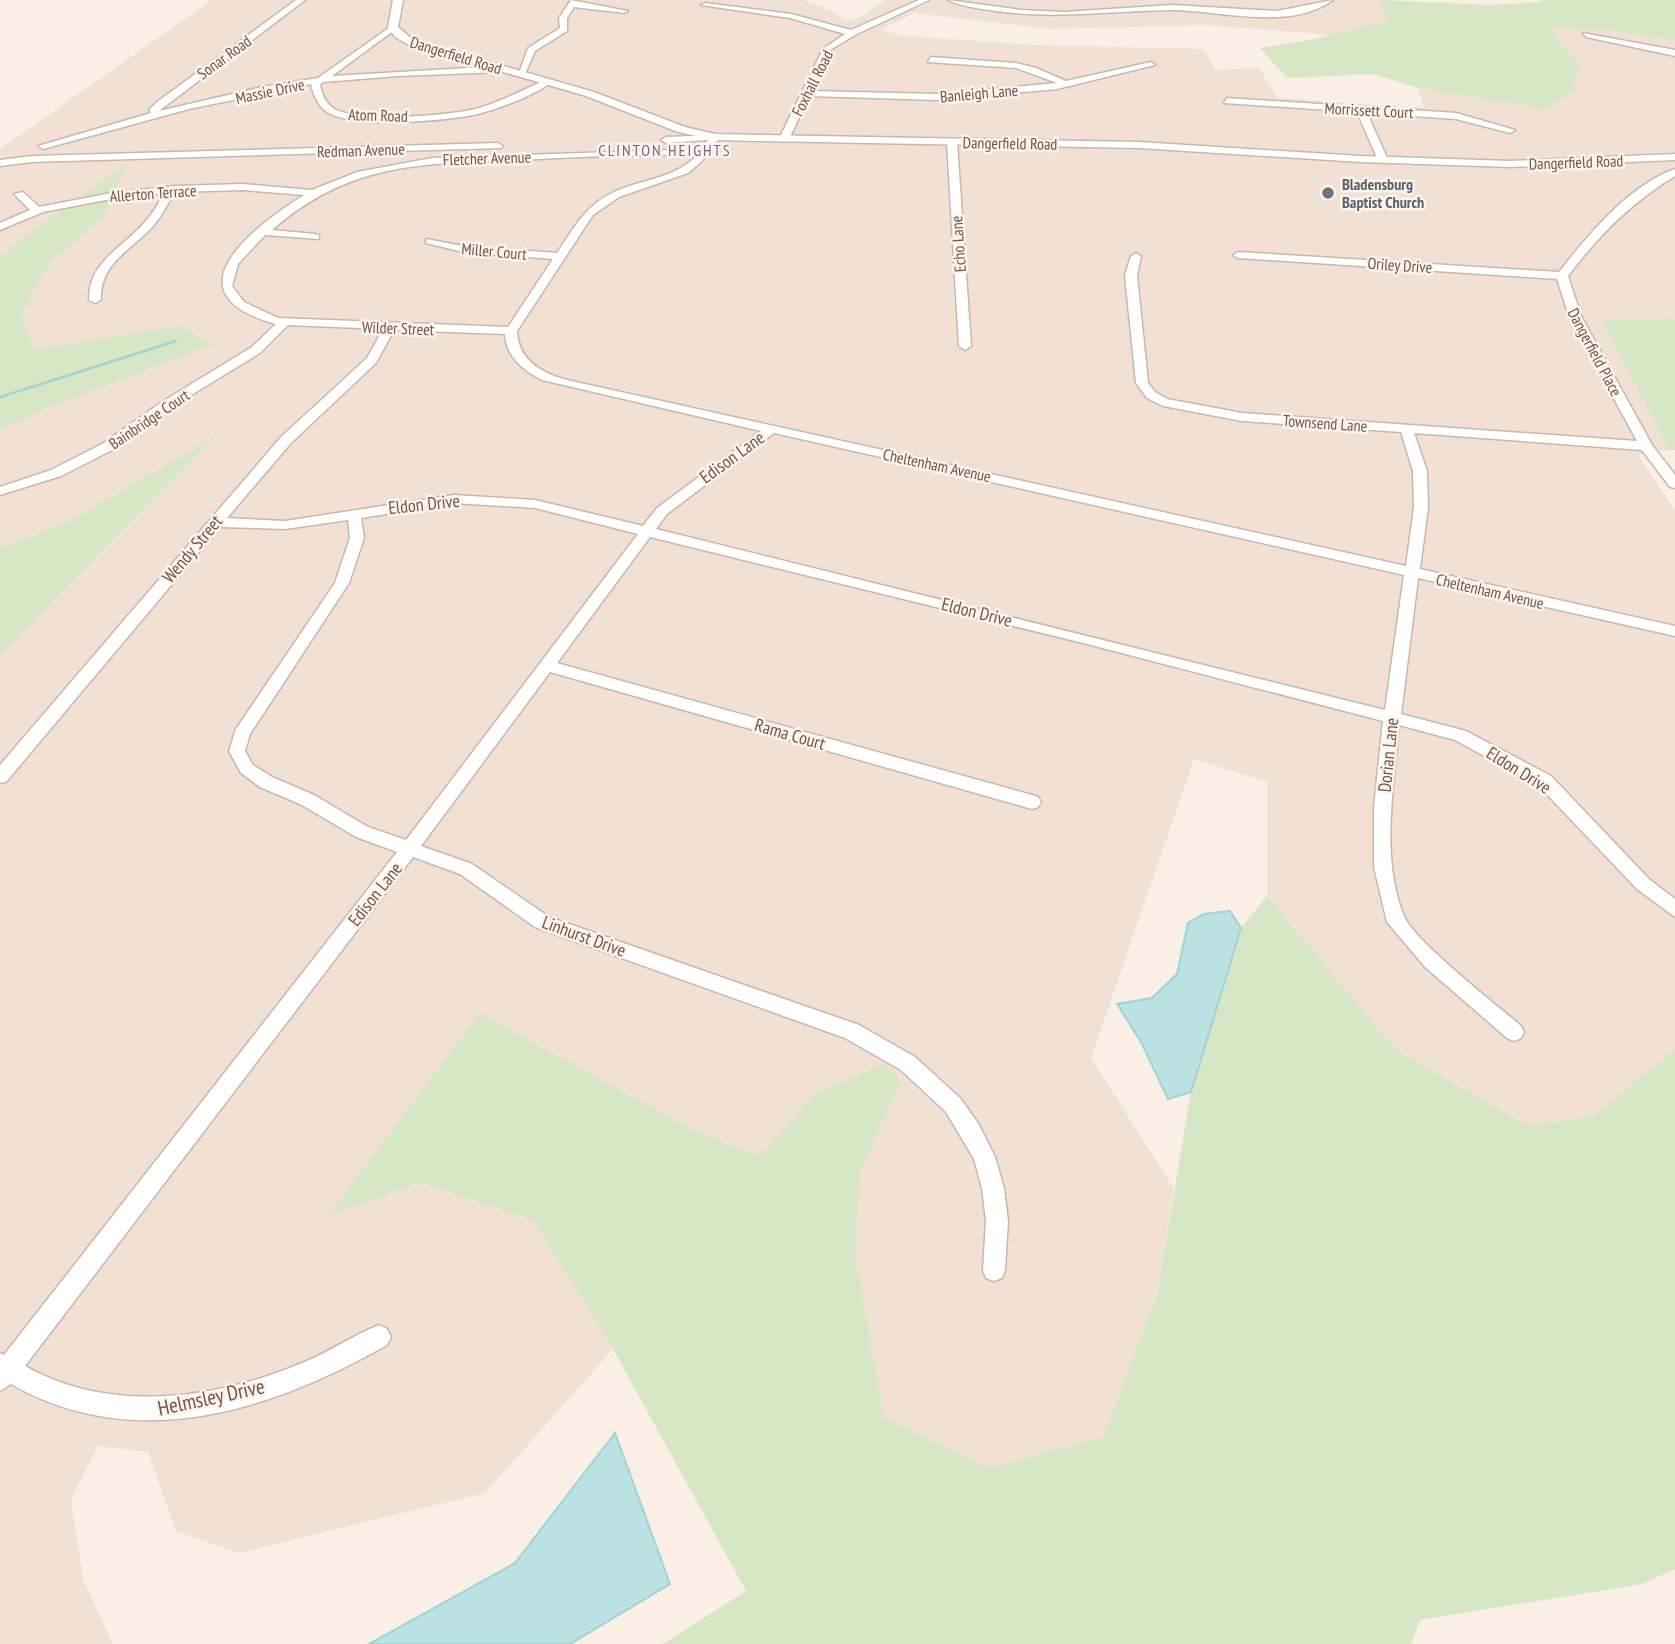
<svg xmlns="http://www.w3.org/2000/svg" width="1675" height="1644" viewBox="0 0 1675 1644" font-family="'PT Sans Narrow',sans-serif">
  <rect width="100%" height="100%" fill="#faefe5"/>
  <polygon fill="#f1e0d4" points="212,0 804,0 832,11 847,21 861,17 885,0 1379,0 1389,20 1330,35 1207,25 1050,29 914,13 881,30 904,36 1036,45 1203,49 1216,70 1259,68 1278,98 1424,108 1418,88 1473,96 1579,65 1547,28 1604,29 1675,41 1675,319 1602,320 1669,450 1638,455 1675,510 1675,1050 1595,1115 1529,1126 1396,1050 1267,896 1267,782 1194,759 1091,1058 1174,1189 1157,1296 1103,1437 989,1468 884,1417 856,1258 860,1172 901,1081 817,1093 760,1156 686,1126 480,1013 331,1214 420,1183 534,1220 613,1349 485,1493 239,1553 176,1531 148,1452 98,1446 71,1499 83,1579 113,1644 0,1644 0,656 216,438 73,519 0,549 0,430 181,325 36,351 21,317 50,262 104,216 0,258 0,149"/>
  <g fill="#d7e7c5">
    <polygon points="1379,0 1489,5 1542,2 1540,0 1675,0 1675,41 1604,29 1548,28 1579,65 1574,90 1544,109 1418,88 1374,74 1287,78 1260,48 1311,40 1389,20"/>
    <polygon points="125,166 104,216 50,262 21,316 35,350 181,325 212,345 33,414 0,430 0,258 30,233"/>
    <polygon points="1675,319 1675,450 1669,450 1602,320"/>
    <polygon points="218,435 0,656 0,549 73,519"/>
    <polygon points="1267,896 1396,1050 1529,1126 1595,1115 1675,1050 1675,1569 1642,1584 1420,1620 1411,1644 663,1644 746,1591 613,1349 534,1221 420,1183 329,1215 480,1013 686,1126 759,1156 817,1093 883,1064 901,1081 860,1172 856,1258 884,1417 989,1468 1103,1437 1157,1296 1191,1092 1241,928"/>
  </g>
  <g fill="#bbe2e2" stroke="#a2d2d3" stroke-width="2">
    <polygon points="1230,911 1241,928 1191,1092 1168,1099 1141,1042 1117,1004 1152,998 1177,974 1188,923 1204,914"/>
    <polygon points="615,1433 670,1584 570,1644 369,1644 515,1563"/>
  </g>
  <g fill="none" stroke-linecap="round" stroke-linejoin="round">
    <polyline stroke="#a2d2d3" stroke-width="2.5" points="0,397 176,341"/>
    <g stroke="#cbb6ac" stroke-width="3">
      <g id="minor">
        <path d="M296,0H305L159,111L262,87L318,78L393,25L396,29L332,76L501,66L505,69L501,72L398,76L323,82L320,85C322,94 325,102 333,108C356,123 452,116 479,108C502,101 523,90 545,80L552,82C533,96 501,108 478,114C446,121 353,129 327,112C318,106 313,94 311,84L189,109L43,149L38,146L151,113L149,110L157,102Z"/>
        <polygon points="571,0 628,11 624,13 574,7 567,18 567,31 535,51 525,74 518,76 528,48 560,28 559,18"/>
        <polygon points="919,0 929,0 855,35 830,50 812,91 937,94 1057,83 1016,68 928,62 931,57 1016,63 1036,68 1066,81 1151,62 1155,65 1057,89 937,100 809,96 789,139 784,142 779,139 823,49 845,34 790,18 701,5 705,3 791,14 851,30"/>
        <path d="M948,0L1021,10L1064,12L1172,5L1277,11L1333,0C1288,32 1221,10 1171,10C1109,11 1051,20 989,10C976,8 959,6 948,0Z"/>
        <polygon points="1583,33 1675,50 1675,56 1586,37"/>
        <polygon points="1227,98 1456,113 1515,130 1510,133 1456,119 1367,113 1388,160 1383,163 1378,160 1357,112 1224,103"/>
        <path d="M718,135L720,137L702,161L688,173L619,197L593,215L517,331C518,360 541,373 567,380L1406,566L1414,507L1413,471L1401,432L1242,421L1163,406L1147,398L1136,383L1125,275L1131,256L1136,253L1141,256L1137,275L1148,383L1155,392L1167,399L1242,413L1637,441L1569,316L1557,279L1238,258L1233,255L1238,252L1559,272C1589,234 1628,186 1675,169V176C1632,202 1598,236 1568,276L1581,316L1652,445L1675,475V488L1670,487L1642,450L1414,433L1427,471L1428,507L1420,569L1675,626V636L1418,578L1401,714L1466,731L1551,776L1649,879L1675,899V917L1637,889L1539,786L1455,740L1399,725C1394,786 1380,858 1404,916C1414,941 1497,1005 1521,1026L1524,1032L1521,1038L1514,1041L1507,1038L1425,967L1387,922L1374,867V807L1383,721L1087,644L650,537L557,663L1032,795L1038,797L1041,802L1038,807L1032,809L550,672L421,846L472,864L549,917L859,1025L915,1057L960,1098L978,1123L995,1157L1004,1188L1008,1221L1005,1270L1002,1278L994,1281L986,1278L983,1270L986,1221L982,1188L974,1159L946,1112L901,1070L845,1038L535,927L460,874L413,857L25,1366C112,1415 218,1399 307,1361C332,1350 354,1335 379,1325L387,1329L391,1337L387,1345C271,1411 135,1455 11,1384L0,1391V1353L4,1355L397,852L356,837L302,805L260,787L241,773L229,751L236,729L335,583L350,538L348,520L285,529L220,527L6,782L0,783V765L281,437L367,358L383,329L288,325L260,353L170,408L112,450L61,476L0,495V487L51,470L102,444L162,402L252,347L276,324C167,294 250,229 304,195L243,190L175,192C168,203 162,215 154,225C132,250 99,263 101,300L95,303L89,300C88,261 124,247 146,221C153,213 159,202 164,193L106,200L43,212L0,230V223L30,210L14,194L23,192L39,207L106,194L174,186L243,184L312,190L357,172L432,158L701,149L708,140L666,143L661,140L666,137ZM697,155C675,179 641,179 612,193C586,205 573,229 557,253L463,246L426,239V243L463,252L553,259L508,327L278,318L244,302L232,286L238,264L265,235L319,239V235L315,234L272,230C351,161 422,164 521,160C580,157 638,154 697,155ZM394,330L505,334C506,357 523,370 542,380L761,431L657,508L643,526L535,500L454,495L285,521L227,518L291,443L376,363ZM774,433L1404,575L1385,710L656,529L667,514ZM454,503L535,508L638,534L406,840L368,827L314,795L272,777L253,765L245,751L250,734L349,583L364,538L361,518Z"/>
        <polygon points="952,139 957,142 971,346 965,350 959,346 947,142"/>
        <polygon points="498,143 503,146 501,148 32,162 0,166 0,160 32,156"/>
      </g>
    </g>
    <g stroke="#cbb6ac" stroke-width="3">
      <polygon id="tertiary" points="393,0 403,0 398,27 413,40 594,92 685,127 715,134 1139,142 1361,156 1511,161 1675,154 1675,160 1511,167 1361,162 1139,148 715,140 678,132 586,96 407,44 395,37 388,27"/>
    </g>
    <use href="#minor" fill="#fff" fill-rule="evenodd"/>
    <use href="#tertiary" fill="#fff" fill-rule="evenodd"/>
  </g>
  <circle fill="#6b7280" stroke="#fdf4eb" stroke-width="2.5" cx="1328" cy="193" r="7"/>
  <g text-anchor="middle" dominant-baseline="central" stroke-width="5" stroke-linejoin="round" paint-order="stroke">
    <g font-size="16" fill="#71554c" stroke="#fdf4eb">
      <text transform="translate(456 55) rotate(17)">Dangerfield Road</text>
      <text transform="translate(224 57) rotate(-36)">Sonar Road</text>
      <text transform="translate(812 83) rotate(-63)">Foxhall Road</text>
      <text transform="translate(270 91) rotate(-12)">Massie Drive</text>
      <text transform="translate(979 93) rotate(-5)">Banleigh Lane</text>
      <text transform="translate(1369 110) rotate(3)">Morrissett Court</text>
      <text transform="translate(378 115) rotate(2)">Atom Road</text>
      <text transform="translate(1010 143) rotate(1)">Dangerfield Road</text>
      <text transform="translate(361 150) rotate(-2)">Redman Avenue</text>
      <text transform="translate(487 158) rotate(-2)">Fletcher Avenue</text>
      <text transform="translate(1576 162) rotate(-2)">Dangerfield Road</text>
      <text transform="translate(153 193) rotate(-4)">Allerton Terrace</text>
      <text transform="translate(958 244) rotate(-94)">Echo Lane</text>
      <text transform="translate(494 251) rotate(5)">Miller Court</text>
      <text transform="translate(1400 265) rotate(4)">Oriley Drive</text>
      <text transform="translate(398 328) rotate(2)">Wilder Street</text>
      <text transform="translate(1595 352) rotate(62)">Dangerfield Place</text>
      <text transform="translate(149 419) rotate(-34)">Bainbridge Court</text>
      <text transform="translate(1325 423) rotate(4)">Townsend Lane</text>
      <text transform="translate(937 465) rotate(12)">Cheltenham Avenue</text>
      <text transform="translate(1490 591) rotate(13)">Cheltenham Avenue</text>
    </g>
    <g font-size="16" letter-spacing="2" fill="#7a648d" stroke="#fdf4eb">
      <text x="665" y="150">CLINTON HEIGHTS</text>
    </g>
    <g font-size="16" font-weight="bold" fill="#5b616d" stroke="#fdf4eb" text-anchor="start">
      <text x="1342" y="184">Bladensburg<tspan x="1342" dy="18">Baptist Church</tspan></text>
    </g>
    <g font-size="18" fill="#71554c" stroke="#fdf4eb">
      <text transform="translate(732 457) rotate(-36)">Edison Lane</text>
      <text transform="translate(424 504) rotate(-6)">Eldon Drive</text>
      <text transform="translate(192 549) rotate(-50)">Wendy Street</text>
      <text transform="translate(977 612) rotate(14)">Eldon Drive</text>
      <text transform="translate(790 734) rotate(16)">Rama Court</text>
      <text transform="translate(1388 755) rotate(-84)">Dorian Lane</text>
      <text transform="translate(1519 770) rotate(32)">Eldon Drive</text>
      <text transform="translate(375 894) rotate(-52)">Edison Lane</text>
      <text transform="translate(584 936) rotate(20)">Linhurst Drive</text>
    </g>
    <g font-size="21" fill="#71554c" stroke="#fdf4eb">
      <text transform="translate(211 1397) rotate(-12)">Helmsley Drive</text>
    </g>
  </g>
</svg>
